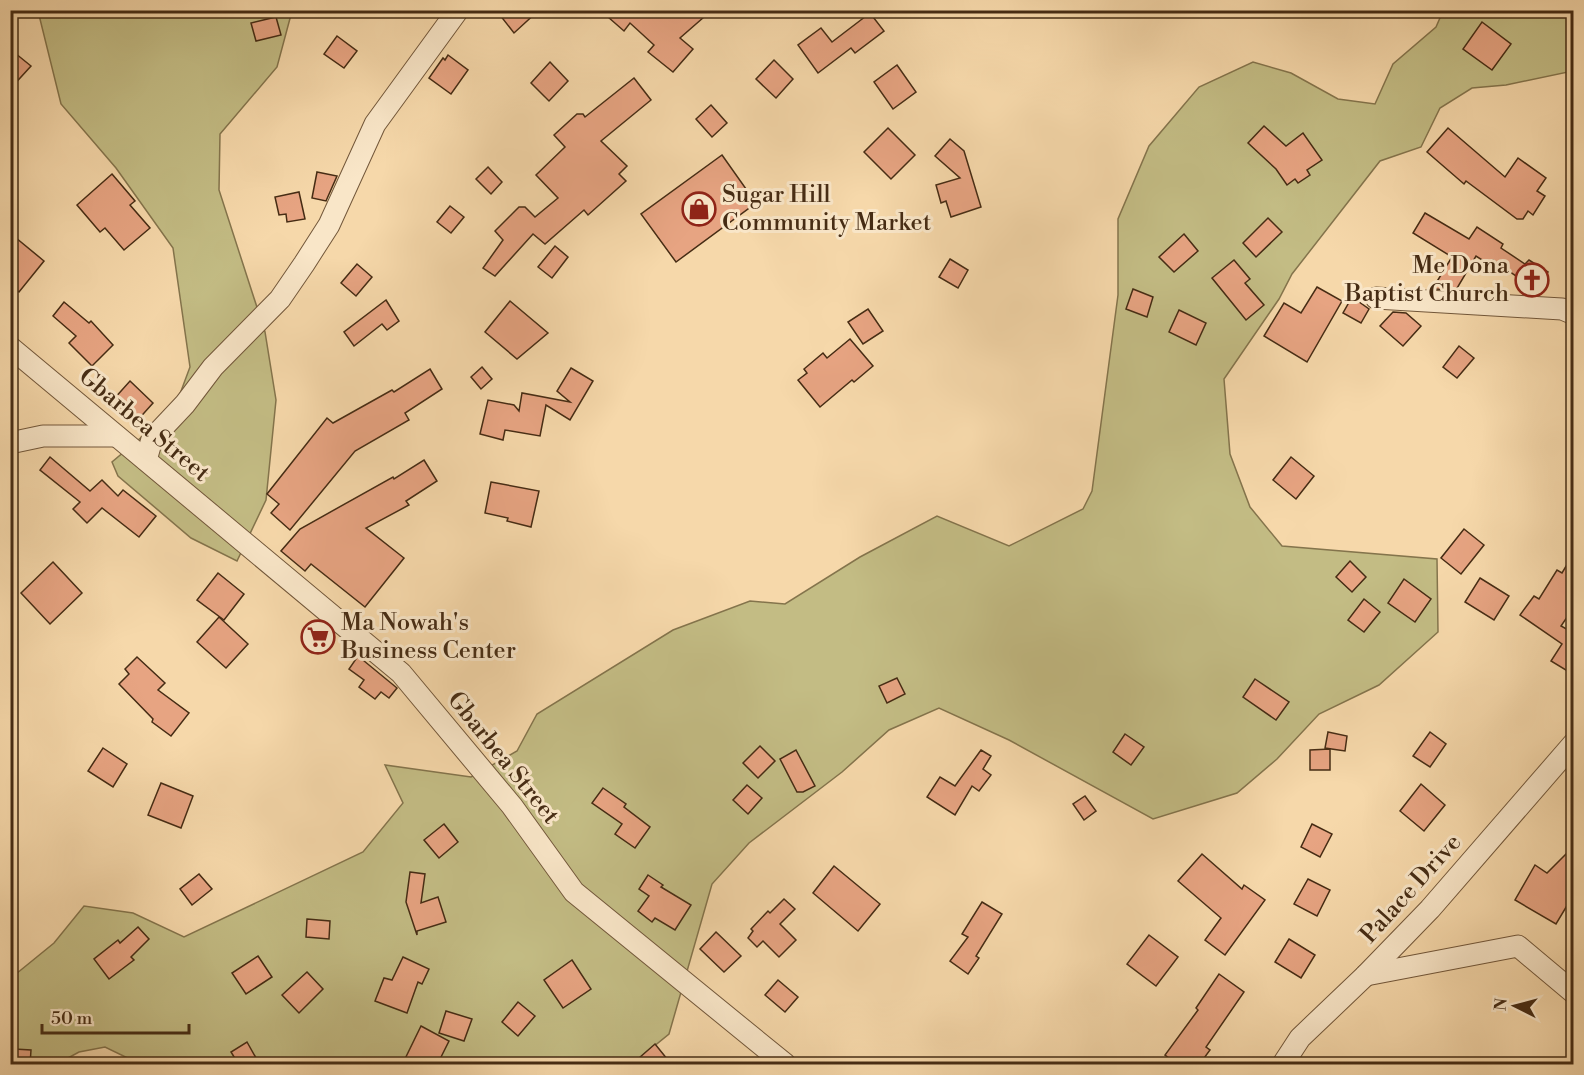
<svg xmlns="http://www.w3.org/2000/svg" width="1584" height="1075" viewBox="0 0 1584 1075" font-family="'Libre Bodoni',serif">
  <rect width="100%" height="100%" fill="#f6d8aa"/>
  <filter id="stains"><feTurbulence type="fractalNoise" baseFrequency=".00333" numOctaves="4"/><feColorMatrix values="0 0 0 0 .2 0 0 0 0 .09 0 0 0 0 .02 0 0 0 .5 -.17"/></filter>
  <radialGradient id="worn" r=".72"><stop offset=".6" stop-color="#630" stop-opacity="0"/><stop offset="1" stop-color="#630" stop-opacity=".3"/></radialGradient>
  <g fill="#c3bc84" stroke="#84744c" stroke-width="1.5">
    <polygon points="38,11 292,11 277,67 220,134 219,190 265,332 276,400 266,500 237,561 191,538 118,476 112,462 144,435 171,418 190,367 173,248 116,168 61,104"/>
    <polygon points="1443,11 1573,11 1573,71 1506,85 1472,88 1440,108 1421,147 1380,161 1292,274 1279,299 1224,379 1230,454 1250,507 1282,546 1437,559 1438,632 1379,685 1319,714 1277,759 1237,793 1153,819 1009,740 939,708 889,730 842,772 749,843 712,884 669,1034 632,1064 140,1064 105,1047 79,1052 57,1064 11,1064 11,978 54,943 84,906 133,913 184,937 363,852 403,803 385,765 471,777 517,751 537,714 673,630 750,601 785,604 860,557 937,516 1009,546 1083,509 1092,491 1118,295 1118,219 1149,146 1199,87 1253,62 1291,73 1338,99 1375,104 1393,64 1436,27"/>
  </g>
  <g fill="#e7a482" stroke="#462c14" stroke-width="1.5">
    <polygon points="496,10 539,10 514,33"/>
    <polygon points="600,10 712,10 680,38 693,49 673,72 648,52 654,45 630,23 624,31"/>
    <polygon points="870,13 884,31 855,53 851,48 818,73 798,45 821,28 832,42"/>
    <polygon points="276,17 281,35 256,41 251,23"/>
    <polygon points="1482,22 1511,44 1492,70 1463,49"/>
    <polygon points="337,36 357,51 344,68 324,54"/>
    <polygon points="10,49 31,66 10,89"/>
    <polygon points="448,55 468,70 451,94 429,78 443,58 445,60"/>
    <polygon points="774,60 793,79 776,98 756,79"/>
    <polygon points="550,62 568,81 549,101 531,83"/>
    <polygon points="897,65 916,92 893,109 874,82"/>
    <polygon points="634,78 651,100 601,141 627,166 619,174 626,181 588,215 584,210 545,244 533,234 495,276 483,268 503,240 495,231 519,207 525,207 535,217 558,198 536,175 565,147 554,135 577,114 583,114 585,117"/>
    <polygon points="711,105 727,123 712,137 696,119"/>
    <polygon points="1264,126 1286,146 1303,133 1322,160 1307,170 1310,175 1298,183 1295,179 1287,185 1276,169 1248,143"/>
    <polygon points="888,128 915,155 891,179 864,152"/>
    <polygon points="1448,128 1505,177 1518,158 1546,178 1537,191 1545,196 1533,215 1528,211 1523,219 1517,219 1466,181 1464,184 1427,152"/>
    <polygon points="950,139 964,151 981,207 951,217 946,201 941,203 936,185 960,178 935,156"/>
    <polygon points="722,155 756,203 676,262 641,214"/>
    <polygon points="488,167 502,182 491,194 476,179"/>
    <polygon points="317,172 337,176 326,201 312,198"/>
    <polygon points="112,174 135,201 130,205 150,228 124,250 105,228 100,232 77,205"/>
    <polygon points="299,192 305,219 287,222 286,214 279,215 275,197"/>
    <polygon points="450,206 464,217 451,233 437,222"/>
    <polygon points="1425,213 1469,239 1477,227 1503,244 1501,248 1525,264 1529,260 1548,272 1536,290 1493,260 1490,265 1476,256 1456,290 1435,289 1433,288 1452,257 1413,233"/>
    <polygon points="1268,218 1282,232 1256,257 1243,243"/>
    <polygon points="10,233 44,261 19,292 10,285"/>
    <polygon points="1184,234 1198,251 1174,272 1159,257"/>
    <polygon points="555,246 568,257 552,278 538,267"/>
    <polygon points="950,259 968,270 958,288 939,277"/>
    <polygon points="1234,260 1250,279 1245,283 1264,305 1246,320 1212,278"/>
    <polygon points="357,264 372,277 356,296 341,283"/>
    <polygon points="1317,287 1342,301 1307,362 1264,336 1284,303 1301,313"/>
    <polygon points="1133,289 1153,297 1147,317 1126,309"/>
    <polygon points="1352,297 1369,309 1361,323 1343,313"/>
    <polygon points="386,300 399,321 387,330 382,324 354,346 344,332"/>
    <polygon points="510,301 548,333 517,359 485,332"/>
    <polygon points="64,302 89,323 91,321 113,345 92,366 69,343 76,336 53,316"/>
    <polygon points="868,309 883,331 863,344 848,322"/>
    <polygon points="1179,310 1206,323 1196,345 1169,332"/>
    <polygon points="1393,312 1406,313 1421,326 1403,346 1380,326"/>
    <polygon points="850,339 873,366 854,382 852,380 820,407 798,380 807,373 804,369 823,353 827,358"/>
    <polygon points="1459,346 1474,358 1457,378 1443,367"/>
    <polygon points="482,367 492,379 481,389 471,377"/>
    <polygon points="571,368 593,381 570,420 546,405 540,436 505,430 503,440 480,434 488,400 514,405 519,411 522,393 570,402 557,391"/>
    <polygon points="430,369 442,389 405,413 409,420 355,451 290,530 271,513 279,504 267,494 327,418 333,423 392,390 394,392"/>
    <polygon points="130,381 153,403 136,422 113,400"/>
    <polygon points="50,457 90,491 102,480 118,496 123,490 156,516 139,537 102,508 87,523 73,509 80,502 40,470"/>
    <polygon points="1291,457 1314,476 1296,499 1273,480"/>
    <polygon points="424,460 437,481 406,501 409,505 366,528 404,558 365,607 311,564 305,571 281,551 300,529 393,477 394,479"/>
    <polygon points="491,482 539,491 531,527 507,521 508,518 485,513"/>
    <polygon points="1464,529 1484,545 1461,574 1441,558"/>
    <polygon points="1574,553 1574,607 1561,626 1570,631 1574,625 1574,675 1551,661 1562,644 1520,615 1534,596 1539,599 1557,570 1562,573"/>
    <polygon points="1350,561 1366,577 1352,592 1336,577"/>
    <polygon points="53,562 82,593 50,624 21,593"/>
    <polygon points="218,573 244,594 224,620 197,600"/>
    <polygon points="1480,578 1509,596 1494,620 1465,602"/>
    <polygon points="1404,579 1431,599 1415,622 1388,603"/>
    <polygon points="1364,599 1380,612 1364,632 1348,620"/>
    <polygon points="219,617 248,644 226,668 197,642"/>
    <polygon points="358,656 397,688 389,698 381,692 375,699 359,687 364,680 349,669"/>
    <polygon points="137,657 165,683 158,690 189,713 171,736 152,722 153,719 119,684 129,674 125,669"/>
    <polygon points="897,678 905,694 887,703 879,686"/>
    <polygon points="1255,679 1289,702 1276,720 1243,697"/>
    <polygon points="1328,732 1347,736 1345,751 1325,748"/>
    <polygon points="1430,732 1446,744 1430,767 1413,756"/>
    <polygon points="1125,734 1144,747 1131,765 1113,752"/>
    <polygon points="760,746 775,761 758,778 743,763"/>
    <polygon points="103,748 127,764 113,787 88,771"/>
    <polygon points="1330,749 1330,770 1310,770 1310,750"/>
    <polygon points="796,750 815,786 803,792 797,792 780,759"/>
    <polygon points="981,750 991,756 983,769 991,775 979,791 972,786 955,815 927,797 940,777 955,786"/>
    <polygon points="161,783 193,796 181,828 148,815"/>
    <polygon points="1421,784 1445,805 1424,831 1400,811"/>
    <polygon points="747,785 762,798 748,814 733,800"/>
    <polygon points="603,788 626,804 624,807 650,827 635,848 615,834 622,824 592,803"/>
    <polygon points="1085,796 1096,811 1084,820 1073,804"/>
    <polygon points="444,824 458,842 439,858 424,840"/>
    <polygon points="1312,824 1332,834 1320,857 1301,847"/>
    <polygon points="1574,846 1574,894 1556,924 1515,900 1535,865 1547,873"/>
    <polygon points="1202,854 1242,889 1244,885 1265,900 1225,955 1205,940 1221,918 1178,881"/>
    <polygon points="834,866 880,904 858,931 813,893"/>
    <polygon points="410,872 425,874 421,903 438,897 446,922 417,931 417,935 406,902"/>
    <polygon points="199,874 212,889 192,905 180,889"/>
    <polygon points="648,875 663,885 661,887 691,905 675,930 655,918 652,922 638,911 649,896 639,889"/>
    <polygon points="1308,879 1330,890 1317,916 1294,904"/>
    <polygon points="784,899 795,909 780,924 796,940 779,957 763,941 757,947 748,938 753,931 751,929 768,911 770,913"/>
    <polygon points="982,902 1002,914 976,956 979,958 968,974 950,961 968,937 962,934"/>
    <polygon points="307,919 330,921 329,939 306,937"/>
    <polygon points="138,927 149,939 131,957 134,960 109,979 94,959 118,940 120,943"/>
    <polygon points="716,932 741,956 724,972 700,949"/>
    <polygon points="1149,935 1178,957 1156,986 1127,964"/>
    <polygon points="1289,939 1315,955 1301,978 1275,962"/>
    <polygon points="258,956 272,977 246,994 232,973"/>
    <polygon points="403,957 429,969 422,984 418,982 407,1013 375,1001 384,978 392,980"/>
    <polygon points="572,960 591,989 563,1008 544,980"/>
    <polygon points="307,972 323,989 299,1013 282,995"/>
    <polygon points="1219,974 1244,992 1206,1047 1210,1050 1199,1065 1178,1065 1165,1055 1198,1010 1196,1008"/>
    <polygon points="778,980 798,997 785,1012 765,995"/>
    <polygon points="518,1002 535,1016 518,1036 502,1022"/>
    <polygon points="446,1011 472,1019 464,1041 439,1033"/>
    <polygon points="421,1026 449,1041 437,1065 402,1065"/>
    <polygon points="247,1042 260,1065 239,1065 231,1052"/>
    <polygon points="655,1044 672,1065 631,1065"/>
    <polygon points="14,1049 31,1050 30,1065 13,1065"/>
  </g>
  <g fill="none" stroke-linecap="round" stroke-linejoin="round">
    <g stroke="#72573a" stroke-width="23">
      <g id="street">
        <polyline points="1376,298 1562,309 1574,314"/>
        <polyline points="10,347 401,673 512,806 574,892 785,1064"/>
        <polyline points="10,443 43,436 116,436"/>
        <polyline points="146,460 152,439 185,404 213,367 280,299 304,264 329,225 375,124 458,10"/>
        <polyline points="1366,975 1518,946 1574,993"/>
        <polyline points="1283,1064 1300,1038 1366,975 1430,909 1574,743"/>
      </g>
    </g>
    <use href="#street" stroke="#f9e6c8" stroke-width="21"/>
  </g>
  <defs>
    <g id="shop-ring" transform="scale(1.725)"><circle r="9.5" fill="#f9e6c8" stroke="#8f2418" stroke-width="1.5"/><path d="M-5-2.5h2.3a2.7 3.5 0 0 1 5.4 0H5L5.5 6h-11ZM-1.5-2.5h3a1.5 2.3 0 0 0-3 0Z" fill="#8f2418"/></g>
    <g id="church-ring" transform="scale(1.725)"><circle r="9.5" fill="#f9e6c8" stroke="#8f2418" stroke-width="1.5"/><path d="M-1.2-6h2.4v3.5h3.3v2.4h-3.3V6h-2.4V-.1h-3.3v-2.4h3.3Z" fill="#8f2418"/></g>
    <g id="supermarket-ring" transform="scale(1.725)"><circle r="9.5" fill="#f9e6c8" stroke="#8f2418" stroke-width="1.5"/><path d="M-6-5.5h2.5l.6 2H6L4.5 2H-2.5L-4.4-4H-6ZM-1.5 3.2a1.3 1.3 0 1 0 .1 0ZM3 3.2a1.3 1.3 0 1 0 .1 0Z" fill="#8f2418"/></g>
  </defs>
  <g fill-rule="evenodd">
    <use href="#shop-ring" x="699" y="209"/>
    <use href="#church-ring" x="1532" y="280"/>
    <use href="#supermarket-ring" x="318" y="637"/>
  </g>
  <g text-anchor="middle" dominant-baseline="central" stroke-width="6" stroke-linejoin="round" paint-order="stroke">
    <g font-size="24" fill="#462c14" stroke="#f9e6c8" text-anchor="start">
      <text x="722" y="195">Sugar Hill<tspan x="722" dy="28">Community Market</tspan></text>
      <text x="1509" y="266" text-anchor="end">Me Dona<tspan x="1509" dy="28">Baptist Church</tspan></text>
      <text x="341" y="623">Ma Nowah's<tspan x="341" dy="28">Business Center</tspan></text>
    </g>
    <g font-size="24" fill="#462c14" stroke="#f9e6c8">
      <text transform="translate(144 425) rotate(40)">Gbarbea Street</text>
      <text transform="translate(503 758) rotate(51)">Gbarbea Street</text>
      <text transform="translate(1411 889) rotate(-48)">Palace Drive</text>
    </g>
  </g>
  <rect width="1584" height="1075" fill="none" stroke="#f6d8aa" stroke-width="36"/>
  <rect x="12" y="12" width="1560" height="1051" fill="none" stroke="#462c14" stroke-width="3"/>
  <rect x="18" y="18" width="1548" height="1039" fill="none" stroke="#462c14" stroke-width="1.5"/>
  <g transform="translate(1515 1006) rotate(276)" stroke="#f9e6c8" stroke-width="4.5" paint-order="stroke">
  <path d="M0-4.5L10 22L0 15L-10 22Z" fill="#462c14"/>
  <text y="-9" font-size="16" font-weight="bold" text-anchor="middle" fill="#462c14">N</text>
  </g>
  <path d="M42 1024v9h147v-9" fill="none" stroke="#462c14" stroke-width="3"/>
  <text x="51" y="1024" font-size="18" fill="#462c14" stroke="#f9e6c8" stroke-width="4.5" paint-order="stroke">50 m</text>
  <rect width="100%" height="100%" filter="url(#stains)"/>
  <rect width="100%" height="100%" fill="url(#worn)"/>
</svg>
